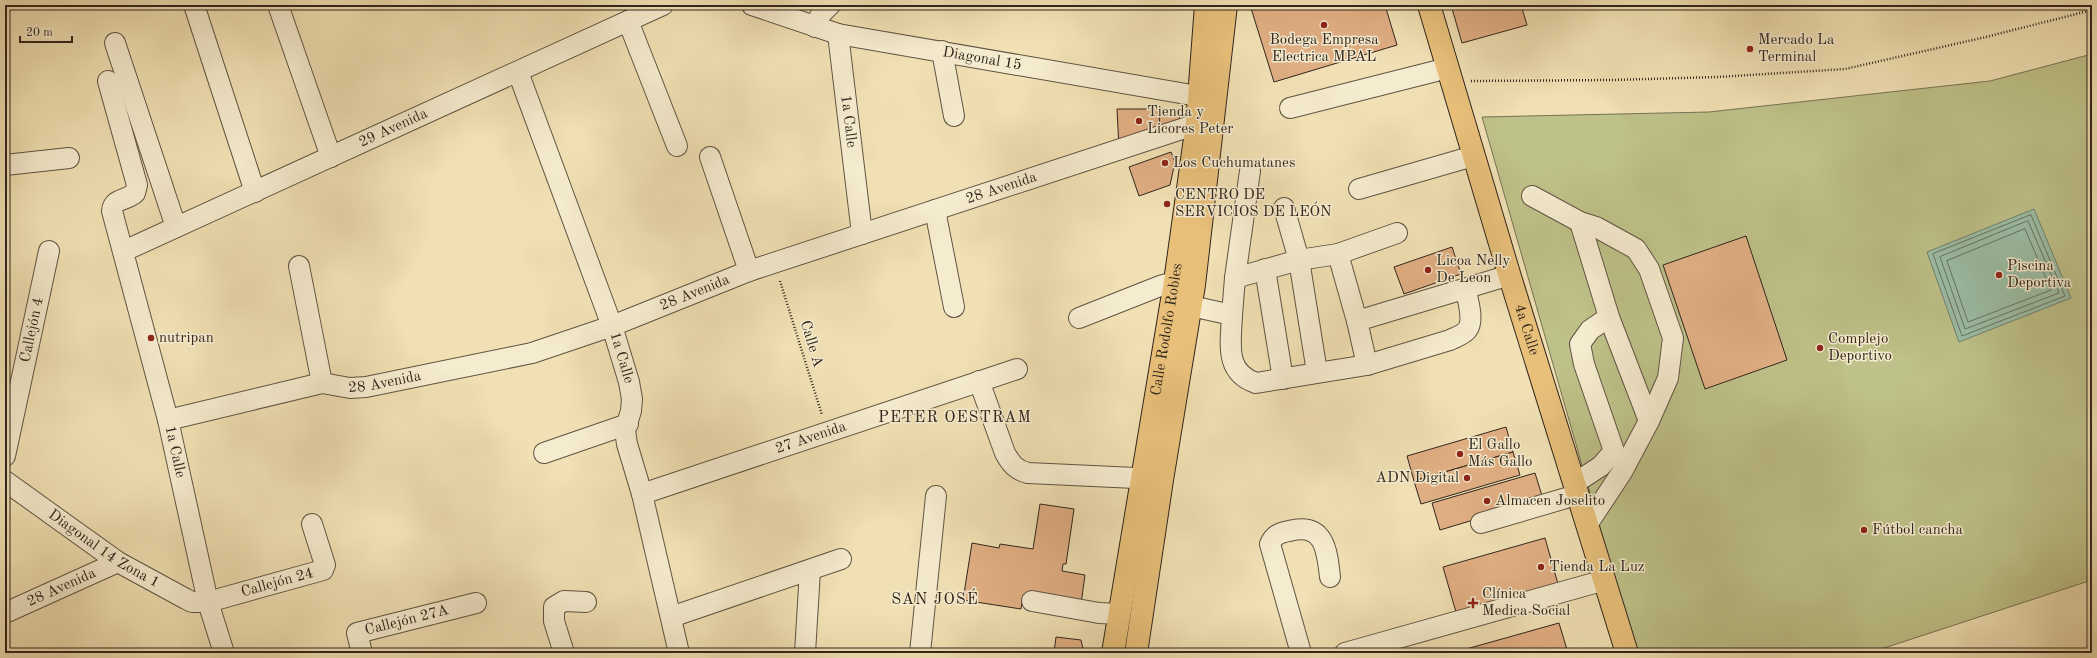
<svg xmlns="http://www.w3.org/2000/svg" width="2097" height="658" viewBox="0 0 2097 658" font-family="'Old Standard TT',serif">
  <rect width="100%" height="100%" fill="#f0e0b3"/>
  <filter id="stains"><feTurbulence type="fractalNoise" baseFrequency=".005" numOctaves="4"/><feColorMatrix values="0 0 0 0 .2 0 0 0 0 .09 0 0 0 0 .02 0 0 0 .5 -.17"/></filter>
  <radialGradient id="worn" r=".72"><stop offset=".6" stop-color="#630" stop-opacity="0"/><stop offset="1" stop-color="#630" stop-opacity=".3"/></radialGradient>
  <polygon fill="#bec189" stroke="#777353" points="2092,54 2092,580 1869,653 1636,653 1482,117 1709,112 1990,81"/>
  <polygon fill="#9bbea6" stroke="#70816f" points="2034,209 2071,298 1959,342 1927,252"/>
  <g fill="none" stroke-linecap="round" stroke-linejoin="round">
    <g stroke="#667262" stroke-width="1">
      <polygon points="2031,215 2065,296 1962,336 1933,254"/>
      <polygon points="2028,221 2059,293 1965,329 1940,257"/>
      <polygon points="2025,229 2051,290 1968,322 1947,261"/>
    </g>
  </g>
  <g fill="#e0ae83" stroke="#30251d">
    <polygon points="622,5 654,5 628,19"/>
    <polygon points="1250,5 1385,5 1397,45 1274,82"/>
    <polygon points="1451,5 1521,5 1527,25 1462,43"/>
    <polygon points="1117,109 1160,109 1159,134 1119,148"/>
    <polygon points="1160,109 1180,110 1179,126 1159,134"/>
    <polygon points="1171,152 1175,162 1170,185 1139,196 1129,167"/>
    <polygon points="1746,236 1787,360 1705,389 1663,265"/>
    <polygon points="1452,247 1461,274 1404,294 1394,267"/>
    <polygon points="1506,427 1513,452 1414,481 1407,456"/>
    <polygon points="1513,452 1520,475 1421,504 1414,481"/>
    <polygon points="1535,473 1543,499 1440,530 1432,503"/>
    <polygon points="1040,504 1074,509 1066,564 1063,564 1062,571 1085,575 1081,604 1023,595 1021,609 963,600 972,543 999,548 1000,544 1033,549"/>
    <polygon points="1545,538 1560,591 1458,619 1443,567"/>
    <polygon points="1559,623 1568,653 1452,653"/>
    <polygon points="1056,637 1081,640 1084,653 1054,653"/>
  </g>
  <g fill="none" stroke-linecap="round" stroke-linejoin="round">
    <g stroke="#605442" stroke-width="22">
      <g id="minor">
        <polyline points="194,5 255,192"/>
        <polyline points="278,5 331,157"/>
        <path id="s1" d="M752,5L838,34L1215,99"/>
        <polyline points="628,21 677,146"/>
        <polyline points="815,27 821,14 830,5"/>
        <path id="s2" d="M838,34L862,234"/>
        <polyline points="115,43 176,227"/>
        <polyline points="942,51 954,116"/>
        <path id="s3" d="M518,72L612,326L629,382L632,399L631,411L625,430L627,444L642,494L679,653"/>
        <path id="s4" d="M108,81L137,185L135,193C126,201 113,198 112,211L168,420L208,602L224,653"/>
        <polyline points="1290,108 1436,71"/>
        <polyline points="710,157 749,271"/>
        <polyline points="5,165 69,158"/>
        <polyline points="1359,189 1463,159"/>
        <polyline points="1532,196 1580,222 1596,227 1636,249 1649,269 1673,338 1668,378 1649,421 1622,472 1587,525"/>
        <polyline points="935,210 954,307"/>
        <polyline points="1580,222 1609,317 1649,421"/>
        <path id="s5" d="M124,251L663,5"/>
        <polyline points="299,266 322,383"/>
        <polyline points="1265,269 1283,379"/>
        <polyline points="1235,278 1299,260 1284,208"/>
        <path d="M1466,289C1467,300 1475,320 1467,330C1463,335 1456,337 1450,340L1367,365L1357,321L1500,278"/>
        <path d="M1191,306L1232,315C1231,343 1224,372 1256,383L1367,365"/>
        <polyline points="1232,315 1235,278 1250,171"/>
        <polyline points="1079,318 1160,286 1175,282 1190,284"/>
        <polyline points="1357,321 1338,254 1397,233"/>
        <polyline points="1317,372 1299,260 1338,254"/>
        <path d="M979,381L1005,453C1011,464 1016,470 1028,473L1157,479"/>
        <path id="s6" d="M168,420L322,383L350,388L366,387L532,353L612,326L749,271L1197,124L1212,123"/>
        <polyline points="544,453 628,424"/>
        <path id="s7" d="M5,456L49,251"/>
        <path id="s8" d="M5,481L118,562L186,599L192,602H208L323,570L325,565L312,524"/>
        <polyline points="1575,483 1601,466 1614,451 1584,364 1580,344 1590,330 1609,317"/>
        <path id="s9" d="M642,494L1017,369"/>
        <polyline points="1481,523 1566,498"/>
        <polyline points="1032,601 1099,613 1120,614"/>
        <path id="s10" d="M5,613L118,562"/>
        <polyline points="671,617 841,559"/>
        <path id="s11" d="M362,653L357,633L476,603"/>
        <polyline points="564,653 554,621 554,607 564,601 586,602"/>
        <polyline points="805,653 810,570"/>
        <polyline points="920,653 936,496"/>
        <path d="M1301,653L1270,544C1274,535 1279,533 1289,531C1324,522 1327,549 1330,577"/>
        <polyline points="1345,653 1605,580"/>
      </g>
    </g>
    <g stroke="#30251d" stroke-width="24">
      <g id="major">
        <path id="s12" d="M1429,5L1510,277L1627,653"/>
        <path id="s13" d="M1113,653L1175,282L1197,124L1206,5"/>
        <polyline points="1136,653 1162,480 1194,285 1226,5"/>
      </g>
    </g>
    <g stroke="#30251d" stroke-width="2.5" stroke-dasharray="1 2" stroke-linecap="butt">
      <polyline points="1471,81 1612,80 1717,77 1845,69 1986,37 2092,10"/>
      <polyline points="780,281 822,415"/>
    </g>
    <use href="#minor" stroke="#f5ebce" stroke-width="20"/>
    <use href="#major" stroke="#e8c07a" stroke-width="22"/>
  </g>
  <g fill="#8f2418" stroke="#f5ebce" stroke-width="1.5">
    <circle cx="1324" cy="25" r="4"/>
    <circle cx="1750" cy="49" r="4"/>
    <circle cx="1139" cy="121" r="4"/>
    <circle cx="1165" cy="163" r="4"/>
    <circle cx="1167" cy="204" r="4"/>
    <circle cx="1428" cy="270" r="4"/>
    <circle cx="1999" cy="275" r="4"/>
    <circle cx="151" cy="338" r="4"/>
    <circle cx="1820" cy="348" r="4"/>
    <circle cx="1460" cy="454" r="4"/>
    <circle cx="1467" cy="478" r="4"/>
    <circle cx="1487" cy="501" r="4"/>
    <circle cx="1864" cy="530" r="4"/>
    <circle cx="1541" cy="567" r="4"/>
    <path d="M1471 597h4v4h4v4h-4v4h-4v-4h-4v-4h4z"/>
  </g>
  <g text-anchor="middle" dominant-baseline="central" stroke-width="3" stroke-linejoin="round" paint-order="stroke">
    <g font-size="15" fill="#30251d" stroke="#f5ebce" text-anchor="start">
      <text x="1324" y="40" text-anchor="middle">Bodega Empresa<tspan x="1324" dy="17">Electrica MPAL</tspan></text>
      <text x="1758" y="40">Mercado La<tspan x="1758" dy="17">Terminal</tspan></text>
      <text x="1147" y="112">Tienda y<tspan x="1147" dy="17">Licores Peter</tspan></text>
      <text x="1173" y="163">Los Cuchumatanes</text>
      <text x="1175" y="195">CENTRO DE<tspan x="1175" dy="17">SERVICIOS DE LEÓN</tspan></text>
      <text x="1436" y="261">Licoa Nelly<tspan x="1436" dy="17">De Leon</tspan></text>
      <text x="2007" y="266">Piscina<tspan x="2007" dy="17">Deportiva</tspan></text>
      <text x="159" y="338">nutripan</text>
      <text x="1828" y="339">Complejo<tspan x="1828" dy="17">Deportivo</tspan></text>
      <text x="1468" y="445">El Gallo<tspan x="1468" dy="17">Más Gallo</tspan></text>
      <text x="1459" y="478" text-anchor="end">ADN Digital</text>
      <text x="1495" y="501">Almacen Joselito</text>
      <text x="1872" y="530">Fútbol cancha</text>
      <text x="1549" y="567">Tienda La Luz</text>
      <text x="1482" y="594">Clínica<tspan x="1482" dy="17">Medica Social</tspan></text>
    </g>
    <g font-size="15" fill="#30251d" stroke="#f5ebce">
      <text stroke="none"><textPath href="#s1" startOffset="237">Diagonal 15</textPath></text>
      <text stroke="none"><textPath href="#s2" startOffset="88">1a Calle</textPath></text>
      <text stroke="none"><textPath href="#s5" startOffset="296">29 Avenida</textPath></text>
      <text stroke="none"><textPath href="#s6" startOffset="870">28 Avenida</textPath></text>
      <text stroke="none"><textPath href="#s6" startOffset="546">28 Avenida</textPath></text>
      <text stroke="none"><textPath href="#s7" startOffset="129">Callejón 4</textPath></text>
      <text stroke="none"><textPath href="#s13" startOffset="328">Calle Rodolfo Robles</textPath></text>
      <text stroke="none"><textPath href="#s12" startOffset="339">4a Calle</textPath></text>
      <text transform="translate(811 344) rotate(73)">Calle A</text>
      <text stroke="none"><textPath href="#s3" startOffset="304">1a Calle</textPath></text>
      <text stroke="none"><textPath href="#s6" startOffset="222">28 Avenida</textPath></text>
      <text stroke="none"><textPath href="#s9" startOffset="178">27 Avenida</textPath></text>
      <text stroke="none"><textPath href="#s4" startOffset="396">1a Calle</textPath></text>
      <text stroke="none"><textPath href="#s8" startOffset="120">Diagonal 14 Zona 1</textPath></text>
      <text stroke="none"><textPath href="#s8" startOffset="311">Callejón 24</textPath></text>
      <text stroke="none"><textPath href="#s10" startOffset="62">28 Avenida</textPath></text>
      <text stroke="none"><textPath href="#s11" startOffset="72">Callejón 27A</textPath></text>
    </g>
    <g font-size="16" letter-spacing="1" fill="#30251d" stroke="#f5ebce">
      <text x="955" y="418">PETER OESTRAM</text>
      <text x="935" y="600">SAN JOSÉ</text>
    </g>
  </g>
  <rect width="2097" height="658" fill="none" stroke="#f0e0b3" stroke-width="20"/>
  <rect x="6" y="6" width="2085" height="646" fill="none" stroke="#30251d" stroke-width="2"/>
  <rect x="10" y="10" width="2077" height="638" fill="none" stroke="#30251d"/>
  <path d="M20 36v6h52v-6" fill="none" stroke="#30251d" stroke-width="2"/>
  <text x="26" y="36" font-size="12" fill="#30251d" stroke="#f5ebce" stroke-width="3" paint-order="stroke">20 m</text>
  <rect width="100%" height="100%" filter="url(#stains)"/>
  <rect width="100%" height="100%" fill="url(#worn)"/>
</svg>
